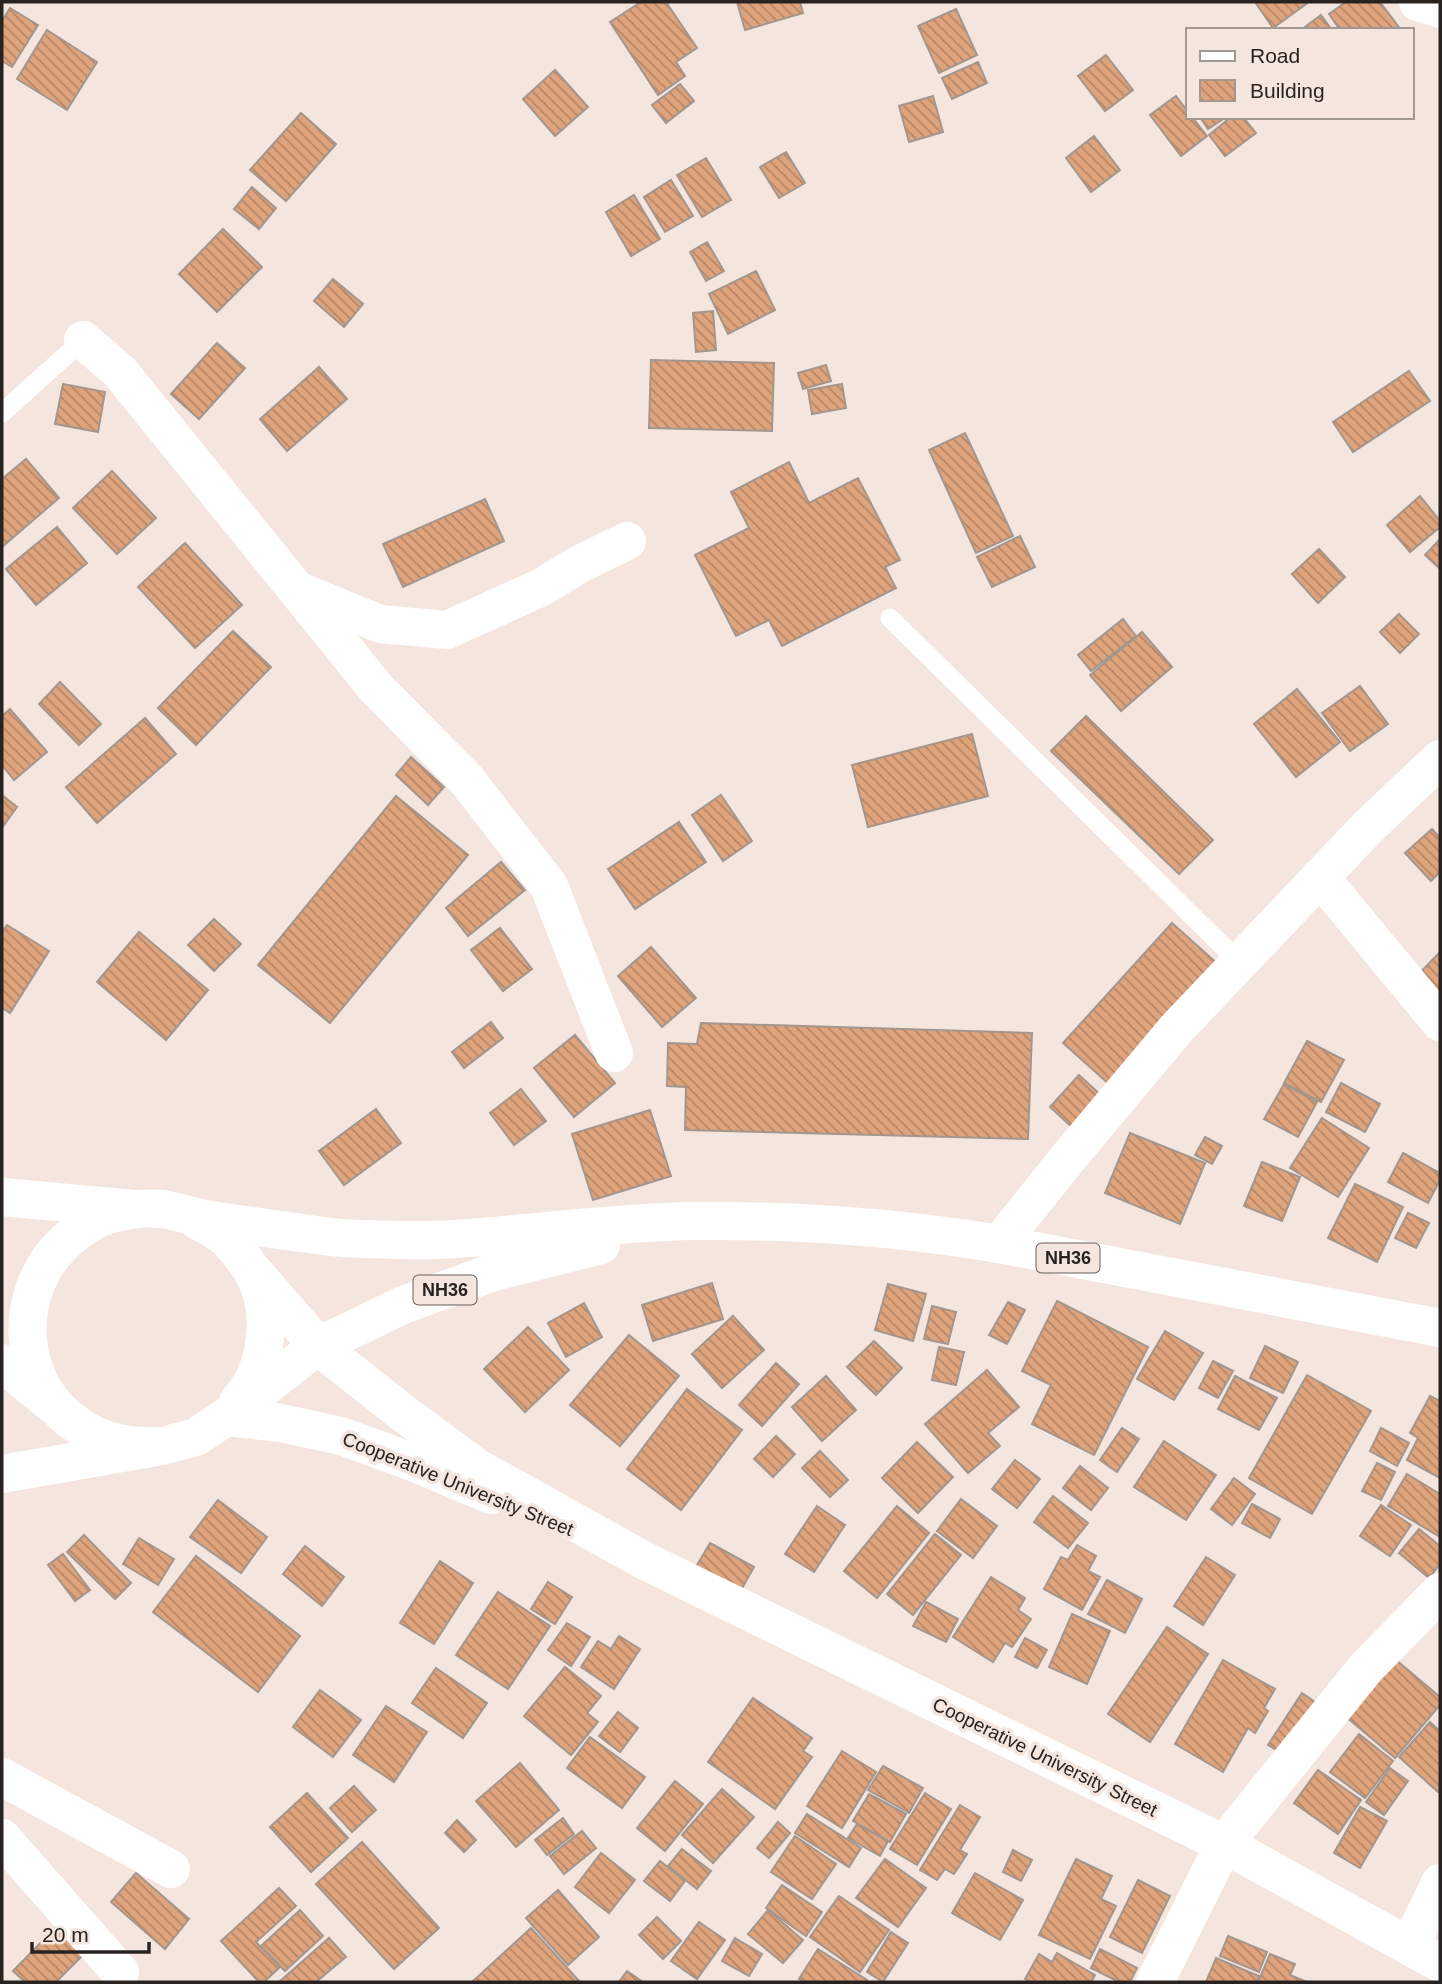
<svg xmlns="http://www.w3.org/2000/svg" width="1442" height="1984" viewBox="0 0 1442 1984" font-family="Helvetica,sans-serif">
  <defs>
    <pattern id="building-back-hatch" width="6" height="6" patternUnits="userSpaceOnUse" patternTransform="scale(1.75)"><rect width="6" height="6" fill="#e0a47d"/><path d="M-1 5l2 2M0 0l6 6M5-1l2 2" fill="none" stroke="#b68566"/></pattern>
  </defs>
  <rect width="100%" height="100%" fill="#f4e6de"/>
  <g fill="url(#building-back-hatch)" stroke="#a2968e" stroke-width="2">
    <polygon points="641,2 666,2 697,48 676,62 685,76 658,95 610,22"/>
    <polygon points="737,2 800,2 803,13 745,30"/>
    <polygon points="1255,2 1309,2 1273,28"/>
    <polygon points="1346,2 1380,2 1401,30 1340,30 1329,14"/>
    <polygon points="10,8 38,25 12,67 2,61 2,21"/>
    <polygon points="956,9 977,55 939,73 918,26"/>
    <polygon points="1321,15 1332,30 1301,30"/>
    <polygon points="47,30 97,62 67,110 17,79"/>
    <polygon points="1106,55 1133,90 1105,111 1078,76"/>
    <polygon points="978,62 987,83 952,99 942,78"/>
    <polygon points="555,70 588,107 555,136 523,99"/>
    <polygon points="680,84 694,101 666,123 652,105"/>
    <polygon points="933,96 943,132 909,142 899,106"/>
    <polygon points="1176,96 1188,112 1188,117 1192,117 1207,136 1181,156 1150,115"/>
    <polygon points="301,113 336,144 286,201 250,170"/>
    <polygon points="1200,117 1226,117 1208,129"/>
    <polygon points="1231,117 1243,117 1256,133 1225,156 1209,135"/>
    <polygon points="1094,136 1120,170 1091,192 1066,158"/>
    <polygon points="786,152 805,183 779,198 760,167"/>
    <polygon points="706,158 731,200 702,217 677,175"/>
    <polygon points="671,180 693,216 665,232 644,197"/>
    <polygon points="252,187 276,208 259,229 234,209"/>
    <polygon points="634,195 660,239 631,256 606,212"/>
    <polygon points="223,229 262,267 217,312 179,274"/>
    <polygon points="707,242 724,271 706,281 690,252"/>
    <polygon points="756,271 775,310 728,334 709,294"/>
    <polygon points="333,279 363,304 344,327 314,301"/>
    <polygon points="713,311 716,350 696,352 693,313"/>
    <polygon points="217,343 245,368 199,419 171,394"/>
    <polygon points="651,360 774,363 772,431 649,428"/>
    <polygon points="826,365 831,381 803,389 798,373"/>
    <polygon points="319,367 347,399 287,451 260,419"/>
    <polygon points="1409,371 1430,401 1353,452 1333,422"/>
    <polygon points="63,384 105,392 98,432 55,424"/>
    <polygon points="842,384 846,408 812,414 808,390"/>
    <polygon points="965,433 1013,536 976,553 929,450"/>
    <polygon points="26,459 59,498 2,547 2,479"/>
    <polygon points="789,462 809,503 858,478 900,560 885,567 896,588 782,646 769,620 736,636 695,555 749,528 731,492"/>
    <polygon points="112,471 156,518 117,554 73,508"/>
    <polygon points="1420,496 1440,521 1440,527 1410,552 1387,525"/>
    <polygon points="485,499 504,541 403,587 383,544"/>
    <polygon points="57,527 87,563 36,605 6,569"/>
    <polygon points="1020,536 1035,567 992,587 977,557"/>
    <polygon points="1440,539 1440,569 1425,555"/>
    <polygon points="185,543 242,605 195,648 138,587"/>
    <polygon points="1319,549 1345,577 1318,603 1292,574"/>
    <polygon points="1399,614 1419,634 1400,653 1380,632"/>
    <polygon points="1123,619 1136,636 1091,671 1078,655"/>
    <polygon points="233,631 271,667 196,745 158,708"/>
    <polygon points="1142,632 1172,667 1121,711 1090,675"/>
    <polygon points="60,682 101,724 79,745 39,704"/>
    <polygon points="1360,686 1388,724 1350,751 1322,713"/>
    <polygon points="1297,689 1340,742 1296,777 1254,724"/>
    <polygon points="10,709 47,752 14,780 2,765 2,716"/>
    <polygon points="1086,716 1213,840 1179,874 1051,751"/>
    <polygon points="145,718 176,754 97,823 66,787"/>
    <polygon points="972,734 988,796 868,827 852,765"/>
    <polygon points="411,757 444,787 428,805 396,775"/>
    <polygon points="2,795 17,807 2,828"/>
    <polygon points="721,795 752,841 723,861 692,815"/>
    <polygon points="396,796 468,855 330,1023 258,965"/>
    <polygon points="679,822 706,862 635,909 608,869"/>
    <polygon points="1432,829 1440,838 1440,872 1431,881 1405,853"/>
    <polygon points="501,862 525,890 468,936 446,908"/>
    <polygon points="214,919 241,944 214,971 188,945"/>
    <polygon points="1172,923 1219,965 1110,1085 1063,1043"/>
    <polygon points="7,925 49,951 10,1013 2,1008 2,932"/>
    <polygon points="500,928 532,969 503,991 471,950"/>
    <polygon points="139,932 208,990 166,1040 97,982"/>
    <polygon points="651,947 696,998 662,1027 618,976"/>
    <polygon points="1440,952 1440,1012 1410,983"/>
    <polygon points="491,1022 503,1038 464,1068 452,1052"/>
    <polygon points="701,1023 1032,1033 1028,1139 685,1130 686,1087 667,1086 668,1043 697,1044"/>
    <polygon points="575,1035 615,1083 574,1117 534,1068"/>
    <polygon points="1307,1041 1344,1060 1321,1102 1284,1083"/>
    <polygon points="1079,1075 1102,1096 1073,1128 1050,1107"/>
    <polygon points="1341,1083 1380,1104 1365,1132 1326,1112"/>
    <polygon points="1284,1084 1317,1102 1298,1137 1264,1119"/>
    <polygon points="521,1089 546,1121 514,1145 490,1113"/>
    <polygon points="376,1109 401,1143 344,1185 319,1151"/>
    <polygon points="650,1110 671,1176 593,1200 572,1134"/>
    <polygon points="1322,1118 1369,1148 1338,1197 1290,1168"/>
    <polygon points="1130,1133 1205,1163 1180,1224 1105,1193"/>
    <polygon points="1205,1137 1222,1146 1212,1164 1195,1155"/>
    <polygon points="1403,1153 1440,1173 1440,1180 1428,1203 1388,1182"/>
    <polygon points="1262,1162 1300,1177 1282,1221 1244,1206"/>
    <polygon points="1355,1184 1403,1207 1377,1262 1328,1238"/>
    <polygon points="1408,1213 1429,1223 1416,1248 1395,1238"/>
    <polygon points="712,1283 723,1319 653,1341 642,1305"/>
    <polygon points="888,1284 926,1294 913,1341 875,1330"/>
    <polygon points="1057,1301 1148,1347 1094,1455 1032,1424 1051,1385 1022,1371"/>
    <polygon points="1008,1302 1025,1310 1007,1344 989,1335"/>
    <polygon points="584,1303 602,1337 566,1357 548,1323"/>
    <polygon points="932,1306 956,1312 948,1344 924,1339"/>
    <polygon points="733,1316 764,1350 722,1388 692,1354"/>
    <polygon points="528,1327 569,1370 525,1412 484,1369"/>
    <polygon points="1165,1331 1203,1353 1174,1400 1137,1379"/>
    <polygon points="629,1335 679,1376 620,1446 570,1405"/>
    <polygon points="874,1341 902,1368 876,1395 847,1367"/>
    <polygon points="1265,1346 1298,1362 1283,1393 1250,1378"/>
    <polygon points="939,1347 964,1352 956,1385 932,1380"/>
    <polygon points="1213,1361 1233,1371 1218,1398 1199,1388"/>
    <polygon points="776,1363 799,1384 762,1426 739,1405"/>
    <polygon points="987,1370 1019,1407 988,1433 1000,1446 968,1473 925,1424"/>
    <polygon points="1307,1375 1371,1411 1312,1514 1249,1478"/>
    <polygon points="826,1376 856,1410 822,1441 792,1407"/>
    <polygon points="1235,1376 1277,1398 1259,1430 1218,1409"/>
    <polygon points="687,1389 742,1430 681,1510 627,1469"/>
    <polygon points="1430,1396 1440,1401 1440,1478 1407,1460 1418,1438 1410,1433"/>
    <polygon points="1122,1428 1139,1439 1117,1472 1100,1460"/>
    <polygon points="1381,1428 1409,1443 1397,1466 1370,1451"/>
    <polygon points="776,1436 795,1454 773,1477 754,1459"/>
    <polygon points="1164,1441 1216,1475 1186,1520 1134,1487"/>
    <polygon points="917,1442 953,1477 918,1513 882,1478"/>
    <polygon points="820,1451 848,1480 830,1497 802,1468"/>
    <polygon points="1015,1460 1040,1479 1017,1508 992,1489"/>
    <polygon points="1377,1463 1395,1472 1381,1500 1362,1491"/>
    <polygon points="1080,1466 1108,1488 1091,1510 1063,1488"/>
    <polygon points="1407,1474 1440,1494 1440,1537 1388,1506"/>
    <polygon points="1234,1478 1255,1494 1232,1525 1211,1509"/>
    <polygon points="1053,1496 1088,1523 1068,1548 1034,1522"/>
    <polygon points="961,1499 997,1526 973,1558 937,1531"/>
    <polygon points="218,1500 267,1537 241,1573 190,1537"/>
    <polygon points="1252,1504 1280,1519 1270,1538 1242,1523"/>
    <polygon points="1381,1505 1411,1525 1390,1556 1360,1536"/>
    <polygon points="817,1506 845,1525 814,1572 785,1554"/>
    <polygon points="897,1506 929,1533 877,1598 844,1571"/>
    <polygon points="1419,1529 1440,1546 1440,1564 1429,1578 1399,1553"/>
    <polygon points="935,1534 961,1555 913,1615 887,1594"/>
    <polygon points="84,1535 131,1583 115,1599 67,1552"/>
    <polygon points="139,1538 174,1559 158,1585 123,1564"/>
    <polygon points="710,1543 754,1567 740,1592 696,1567"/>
    <polygon points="1077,1545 1096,1556 1088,1571 1100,1577 1082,1610 1044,1589 1061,1557 1068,1560"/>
    <polygon points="305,1546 344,1577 322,1606 283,1574"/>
    <polygon points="63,1554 90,1590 75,1601 48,1565"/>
    <polygon points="196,1556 300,1636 258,1692 153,1612"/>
    <polygon points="1206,1557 1235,1575 1203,1625 1174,1606"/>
    <polygon points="440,1561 473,1583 434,1644 400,1623"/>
    <polygon points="991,1577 1025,1598 1018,1610 1031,1619 1012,1647 1005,1643 993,1662 953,1637"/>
    <polygon points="1107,1580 1142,1599 1125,1633 1088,1614"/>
    <polygon points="548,1582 572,1597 555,1624 531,1609"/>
    <polygon points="498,1592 550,1626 508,1689 456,1655"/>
    <polygon points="926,1602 958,1619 946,1642 913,1626"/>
    <polygon points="1072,1614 1110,1631 1087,1684 1049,1667"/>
    <polygon points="567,1623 590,1637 571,1666 548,1650"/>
    <polygon points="1167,1627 1208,1654 1150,1742 1108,1714"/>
    <polygon points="619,1636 640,1649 614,1689 581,1667 598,1641 611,1649"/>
    <polygon points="1025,1638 1047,1650 1037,1668 1015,1657"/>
    <polygon points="1395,1659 1440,1697 1440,1705 1395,1758 1346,1717"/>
    <polygon points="1223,1660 1275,1689 1264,1708 1268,1711 1255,1733 1248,1728 1223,1772 1175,1744"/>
    <polygon points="565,1667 601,1696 587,1713 598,1722 571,1755 524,1716"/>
    <polygon points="436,1668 487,1703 463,1738 412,1703"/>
    <polygon points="320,1690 361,1720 333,1757 293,1727"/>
    <polygon points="1302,1693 1321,1706 1288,1757 1268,1745"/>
    <polygon points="753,1698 812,1738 803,1751 812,1757 775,1809 708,1762"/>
    <polygon points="386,1706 427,1732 394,1782 353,1755"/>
    <polygon points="618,1712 638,1728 620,1752 599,1736"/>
    <polygon points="1430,1722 1440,1731 1440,1789 1438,1792 1399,1757"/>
    <polygon points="1359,1734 1393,1761 1365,1798 1330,1772"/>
    <polygon points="590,1737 645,1777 622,1808 567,1768"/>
    <polygon points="842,1751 876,1772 842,1828 807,1806"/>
    <polygon points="520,1763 559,1810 516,1847 476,1801"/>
    <polygon points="883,1766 923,1788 909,1813 868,1790"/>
    <polygon points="1390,1768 1408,1781 1384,1815 1366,1802"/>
    <polygon points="1318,1770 1361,1800 1338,1834 1294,1803"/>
    <polygon points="675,1781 703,1804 665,1851 637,1828"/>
    <polygon points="354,1786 376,1810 352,1832 330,1808"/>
    <polygon points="722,1789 754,1817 713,1863 682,1835"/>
    <polygon points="307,1793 348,1838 311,1872 270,1827"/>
    <polygon points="925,1793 951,1809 917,1865 890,1849"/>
    <polygon points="869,1794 906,1814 890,1842 853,1821"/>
    <polygon points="960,1805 980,1817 960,1850 967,1854 954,1874 945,1869 937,1880 920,1870"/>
    <polygon points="1360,1807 1387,1821 1360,1868 1334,1853"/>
    <polygon points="807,1814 861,1848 849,1867 795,1833"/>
    <polygon points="563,1818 574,1834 547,1855 535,1840"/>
    <polygon points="457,1820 476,1840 464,1852 445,1833"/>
    <polygon points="778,1822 790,1833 769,1858 757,1848"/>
    <polygon points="857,1824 888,1841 880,1856 848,1838"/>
    <polygon points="582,1831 596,1848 564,1874 550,1856"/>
    <polygon points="795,1836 836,1864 812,1899 771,1872"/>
    <polygon points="362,1842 439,1928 394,1969 316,1884"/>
    <polygon points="682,1849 711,1871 697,1889 668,1866"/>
    <polygon points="1013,1850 1032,1860 1021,1881 1003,1872"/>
    <polygon points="601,1853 635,1880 609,1913 575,1887"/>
    <polygon points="885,1859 926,1888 898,1927 856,1898"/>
    <polygon points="1076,1859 1112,1876 1101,1899 1116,1906 1090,1959 1039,1935"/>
    <polygon points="660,1861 685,1881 670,1901 644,1881"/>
    <polygon points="136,1873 189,1919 165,1949 111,1902"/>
    <polygon points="975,1873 1023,1900 1000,1940 952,1913"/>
    <polygon points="1138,1880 1170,1896 1142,1953 1110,1937"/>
    <polygon points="782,1885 822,1912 806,1936 766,1908"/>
    <polygon points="279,1888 296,1906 256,1942 280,1967 264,1982 259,1982 221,1941"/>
    <polygon points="558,1890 599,1937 568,1965 526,1918"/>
    <polygon points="839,1896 889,1930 860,1972 810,1937"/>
    <polygon points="300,1910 323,1936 285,1971 261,1946"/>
    <polygon points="768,1910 803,1940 783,1963 748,1934"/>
    <polygon points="657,1917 681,1941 663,1959 639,1935"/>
    <polygon points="62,1921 90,1948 56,1982 25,1982 13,1971"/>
    <polygon points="699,1922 725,1940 697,1979 671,1961"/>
    <polygon points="531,1928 580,1982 472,1982"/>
    <polygon points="891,1932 908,1943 883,1982 867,1972"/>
    <polygon points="1228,1936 1267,1952 1259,1972 1220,1956"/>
    <polygon points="329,1938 346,1957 316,1982 279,1982"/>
    <polygon points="735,1938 762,1954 749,1976 722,1961"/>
    <polygon points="818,1949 867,1980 865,1982 804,1982 799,1979"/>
    <polygon points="1100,1949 1137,1968 1130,1982 1119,1982 1091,1968"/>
    <polygon points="1057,1953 1095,1975 1091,1982 1031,1982 1025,1979 1039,1954 1052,1962"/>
    <polygon points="1270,1954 1295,1964 1290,1975 1307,1982 1258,1982"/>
    <polygon points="1216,1958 1259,1976 1257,1982 1206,1982"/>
    <polygon points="627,1971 643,1982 619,1982"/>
  </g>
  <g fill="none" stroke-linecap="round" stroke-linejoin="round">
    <g stroke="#fff" stroke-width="19">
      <polyline points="2,413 83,340"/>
      <polyline points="890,618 1239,962"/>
    </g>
    <g stroke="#fff" stroke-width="38">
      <polyline points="1418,2 1440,9"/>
      <polyline points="83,340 120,372 376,688 466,779 549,886 614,1053"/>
      <polyline points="299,591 380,624 447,630 540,588 580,564 627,541"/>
      <polyline points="1320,877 1440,1022"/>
      <polyline points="999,1244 1068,1158 1177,1028 1368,827 1440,759"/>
      <polyline points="2,1777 171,1869"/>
      <polyline points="2,1838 120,1972"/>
      <polyline points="1410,1946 1440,1883"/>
    </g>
    <g stroke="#fff" stroke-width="38">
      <polyline points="2,1197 134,1209"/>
      <polyline points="253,1271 318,1346 403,1413 476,1467 645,1561 1224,1844 1440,1963"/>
      <polyline points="2,1363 56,1407"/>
      <polyline points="226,1417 281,1423 341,1436 415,1463 491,1495"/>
      <polyline points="1155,1982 1224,1844 1365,1669 1440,1592"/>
    </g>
    <g stroke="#fff" stroke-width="38">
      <path d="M197,1220C208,1226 221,1232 229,1241C237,1249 246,1261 252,1271C275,1310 268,1369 238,1402"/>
      <path d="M162,1446C132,1447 105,1444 79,1426C15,1385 11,1292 65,1242C77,1231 92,1220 107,1215C125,1210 144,1207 163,1209C177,1211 191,1217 206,1219C245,1225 284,1231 324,1236C350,1240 378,1239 405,1240C445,1241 484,1237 524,1233C580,1228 637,1222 693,1221C797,1220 896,1227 999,1244L1440,1328"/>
      <polyline points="2,1474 162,1446 196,1437 226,1417 318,1346 403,1305 494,1272 601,1245"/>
    </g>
  </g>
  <g text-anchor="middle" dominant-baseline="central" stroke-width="7" stroke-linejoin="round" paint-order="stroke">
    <g fill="#f4e6de" stroke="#655e59" stroke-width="2">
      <rect x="1036.5" y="1243.5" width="63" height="29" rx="5"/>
      <rect x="413.5" y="1275.5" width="63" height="29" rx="5"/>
    </g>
    <g font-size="18" font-weight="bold" fill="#282320">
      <text x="1068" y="1258">NH36</text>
      <text x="445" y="1290">NH36</text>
    </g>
    <g font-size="19" fill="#282320" stroke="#f4e6de">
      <text transform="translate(458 1484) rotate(22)">Cooperative University Street</text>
      <text transform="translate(1045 1757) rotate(26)">Cooperative University Street</text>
    </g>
  </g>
  <rect width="1442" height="1984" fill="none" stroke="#282320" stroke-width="7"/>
  <rect x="1186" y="28" width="228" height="91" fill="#f4e6de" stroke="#a29892" stroke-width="2"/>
  <rect x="1200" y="51" width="35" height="10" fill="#ffffff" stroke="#a29892" stroke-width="2"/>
  <text x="1250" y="63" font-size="21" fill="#282320">Road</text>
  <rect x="1200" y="80" width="35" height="21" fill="url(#building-back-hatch)" stroke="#a29892" stroke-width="2"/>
  <text x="1250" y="98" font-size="21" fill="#282320">Building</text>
  <path d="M32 1942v10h117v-10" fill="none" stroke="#282320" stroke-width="3.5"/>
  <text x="42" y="1942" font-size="21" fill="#282320" stroke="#f4e6de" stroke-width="5" paint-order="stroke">20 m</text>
</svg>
